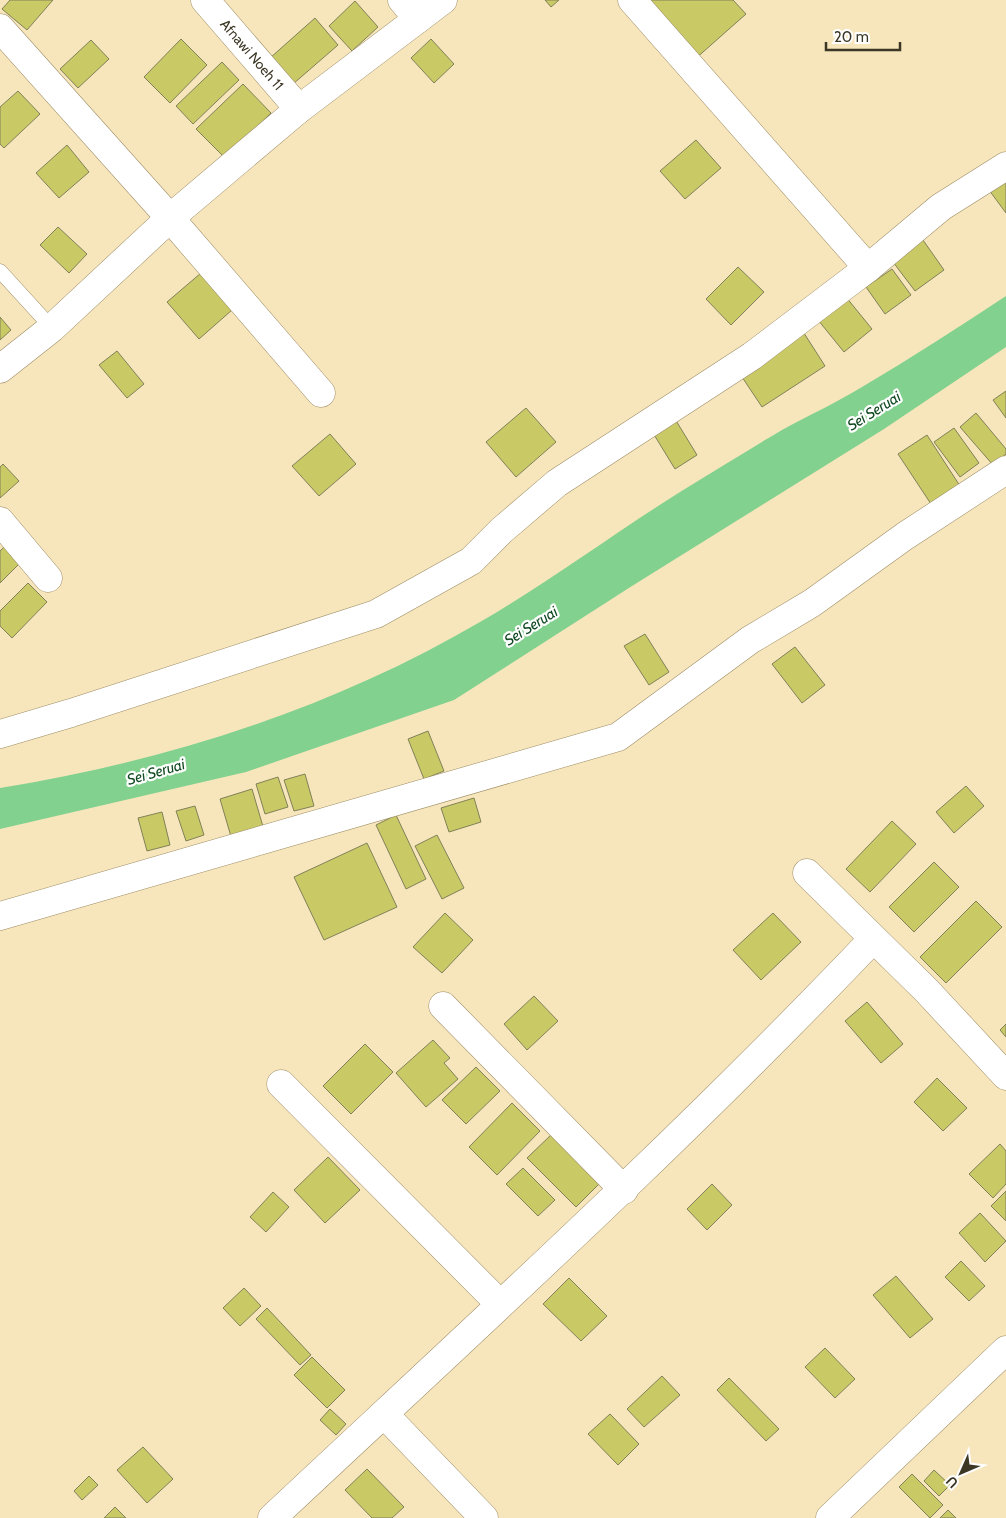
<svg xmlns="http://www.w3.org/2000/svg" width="1006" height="1518" viewBox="0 0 1006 1518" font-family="Cabin,sans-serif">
  <rect width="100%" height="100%" fill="#f7e6bc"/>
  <path fill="#82d18f" d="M1006,296V347L884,429L632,586L454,700L246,772L0,829V788C168,761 333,708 480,622C549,582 613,534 680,492C714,471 748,450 782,430C809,415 836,403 862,387C911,358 959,327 1006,296Z"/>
  <g fill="#c9c966" stroke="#818159">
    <polygon points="10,0 53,0 27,30 2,9"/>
    <polygon points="545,0 559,0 551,7"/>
    <polygon points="645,0 733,0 746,14 694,60"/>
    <polygon points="355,1 378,27 352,51 329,26"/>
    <polygon points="315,18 338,45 293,84 270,58"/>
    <polygon points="181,39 207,65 170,103 144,77"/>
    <polygon points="431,39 454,64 434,83 411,58"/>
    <polygon points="91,40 109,59 78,88 60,69"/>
    <polygon points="222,62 239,80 193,124 176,106"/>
    <polygon points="243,84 271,113 225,158 196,129"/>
    <polygon points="18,91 40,114 4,148 0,144 0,107"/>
    <polygon points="696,140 721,168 685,199 660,171"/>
    <polygon points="67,145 89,172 59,198 36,173"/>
    <polygon points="1006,172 1006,213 986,186"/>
    <polygon points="58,227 87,254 69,273 40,245"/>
    <polygon points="923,240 944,270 915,291 893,262"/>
    <polygon points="738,267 764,292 731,325 706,299"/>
    <polygon points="892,269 911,295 885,314 866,287"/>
    <polygon points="201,273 232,310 199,339 167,302"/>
    <polygon points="846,297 872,329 844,352 818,320"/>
    <polygon points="0,317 11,330 0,340"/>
    <polygon points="802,330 825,366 762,407 738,371"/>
    <polygon points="117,351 144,384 127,398 99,365"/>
    <polygon points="1006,391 1006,418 993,400"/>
    <polygon points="526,408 556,442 516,477 486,442"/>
    <polygon points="976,413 1006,449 1006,454 993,465 960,427"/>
    <polygon points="675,419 697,455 675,469 653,433"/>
    <polygon points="954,428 979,463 960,477 934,442"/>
    <polygon points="330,434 356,464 319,496 292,466"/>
    <polygon points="927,435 960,486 931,504 898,454"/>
    <polygon points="3,464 19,481 0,498 0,467"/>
    <polygon points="4,547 20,563 0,583 0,551"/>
    <polygon points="28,583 47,602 12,638 0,626 0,611"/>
    <polygon points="645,634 669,672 649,685 624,646"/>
    <polygon points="795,647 825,685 802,703 772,664"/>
    <polygon points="428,731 444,771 424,779 408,739"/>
    <polygon points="305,774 314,806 294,811 284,780"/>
    <polygon points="278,777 288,807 265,814 256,784"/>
    <polygon points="966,786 984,806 954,833 936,812"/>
    <polygon points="252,789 264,830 232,840 220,799"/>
    <polygon points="474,798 481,822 449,832 441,808"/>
    <polygon points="195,806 204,835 186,841 176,811"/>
    <polygon points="162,812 170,845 147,851 138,818"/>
    <polygon points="396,815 426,879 406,889 376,825"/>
    <polygon points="892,821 916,844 870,892 846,869"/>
    <polygon points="437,835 464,888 442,899 415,846"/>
    <polygon points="367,843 397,907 324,940 294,877"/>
    <polygon points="934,862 959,887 914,932 889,907"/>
    <polygon points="976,901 1002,927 946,983 920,957"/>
    <polygon points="445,913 473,940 442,973 413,947"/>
    <polygon points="773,913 801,942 761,980 733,950"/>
    <polygon points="534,996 558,1021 527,1050 504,1024"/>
    <polygon points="867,1002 903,1044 881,1063 845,1021"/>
    <polygon points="1006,1024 1006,1037 1000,1030"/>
    <polygon points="433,1040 450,1058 444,1063 458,1079 426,1107 396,1073"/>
    <polygon points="365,1044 393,1072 351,1114 323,1086"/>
    <polygon points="476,1067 500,1091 466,1124 442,1100"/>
    <polygon points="937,1078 967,1108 943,1131 914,1102"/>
    <polygon points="512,1103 540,1131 497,1175 469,1147"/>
    <polygon points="552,1134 600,1183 576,1207 527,1158"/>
    <polygon points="1000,1144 1006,1151 1006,1184 993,1198 969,1174"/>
    <polygon points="328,1157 360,1190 325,1223 294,1190"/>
    <polygon points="523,1168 555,1200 538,1216 506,1184"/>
    <polygon points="712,1184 732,1205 707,1230 687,1209"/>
    <polygon points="1006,1191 1006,1221 991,1206"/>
    <polygon points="273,1192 289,1207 266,1232 250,1217"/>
    <polygon points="980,1213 1006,1241 985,1262 959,1233"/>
    <polygon points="961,1261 985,1286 969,1301 945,1277"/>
    <polygon points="896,1276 933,1319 910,1338 873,1295"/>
    <polygon points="569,1278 607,1316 581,1341 543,1304"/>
    <polygon points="244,1288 261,1306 240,1326 223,1308"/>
    <polygon points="267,1308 311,1355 300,1365 256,1319"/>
    <polygon points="825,1348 855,1379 835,1398 805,1367"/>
    <polygon points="312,1357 345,1390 327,1408 294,1375"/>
    <polygon points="662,1376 680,1395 644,1427 627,1409"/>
    <polygon points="729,1378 779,1429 766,1441 717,1390"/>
    <polygon points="330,1409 346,1424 336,1435 320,1420"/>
    <polygon points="610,1414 639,1444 618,1465 588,1434"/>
    <polygon points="143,1447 173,1479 147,1503 117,1470"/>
    <polygon points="367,1469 404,1507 392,1518 372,1518 345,1490"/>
    <polygon points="934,1470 950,1485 939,1496 924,1481"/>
    <polygon points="912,1474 943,1505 930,1518 899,1487"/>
    <polygon points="89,1476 98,1485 82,1500 74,1491"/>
    <polygon points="115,1507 126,1518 104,1518"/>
    <polygon points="948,1510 956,1518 940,1518"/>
  </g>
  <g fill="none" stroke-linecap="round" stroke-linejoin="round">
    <g stroke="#9d8d66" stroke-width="15">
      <polyline id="service" points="0,271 52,328"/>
    </g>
    <g stroke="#9d8d66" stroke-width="29">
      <g id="minor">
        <path id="s1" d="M205,0L299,109"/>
        <polyline points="402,0 418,19"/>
        <polyline points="632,0 868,268"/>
        <polyline points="0,28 170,218 321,393"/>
        <polyline points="0,369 52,328 170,218 299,109 443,0"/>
        <polyline points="0,521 48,578"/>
        <polyline points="0,734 71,713 376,614 428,585 471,561 502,530 557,483 752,356 868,268 941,207 1006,166"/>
        <polyline points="807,873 927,991 1006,1076"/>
        <polyline points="0,916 618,737 750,640 812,603 905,536 1006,470"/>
        <polyline points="443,1006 624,1190"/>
        <polyline points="281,1084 500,1304"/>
        <polyline points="384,1414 484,1518"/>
        <path d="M272,1518C475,1328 681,1141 873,939"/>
        <polyline points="830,1518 1006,1350"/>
      </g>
    </g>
    <use href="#service" stroke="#fff" stroke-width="14"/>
    <use href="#minor" stroke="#fff" stroke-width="28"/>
  </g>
  <g text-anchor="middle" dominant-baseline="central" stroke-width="4.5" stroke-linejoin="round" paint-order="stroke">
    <g font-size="14" fill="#3c3625" stroke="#fff">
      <text stroke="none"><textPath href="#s1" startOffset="72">Afnawi Noeh 11</textPath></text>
    </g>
    <g font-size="15" font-style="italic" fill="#114a21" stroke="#fff">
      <text transform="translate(874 411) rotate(-32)">Sei Seruai</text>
      <text transform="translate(531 626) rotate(-32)">Sei Seruai</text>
      <text transform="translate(156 772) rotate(-16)">Sei Seruai</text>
    </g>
  </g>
  <g transform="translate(961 1473) rotate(225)" stroke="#ffffff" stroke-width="4" paint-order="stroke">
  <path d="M0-4L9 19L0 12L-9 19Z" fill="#3c3625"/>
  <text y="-8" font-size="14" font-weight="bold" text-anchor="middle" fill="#3c3625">U</text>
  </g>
  <path d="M826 42v8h74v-8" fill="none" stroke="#3c3625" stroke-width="2.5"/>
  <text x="834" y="42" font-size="15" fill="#3c3625" stroke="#ffffff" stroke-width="4" paint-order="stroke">20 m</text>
</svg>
